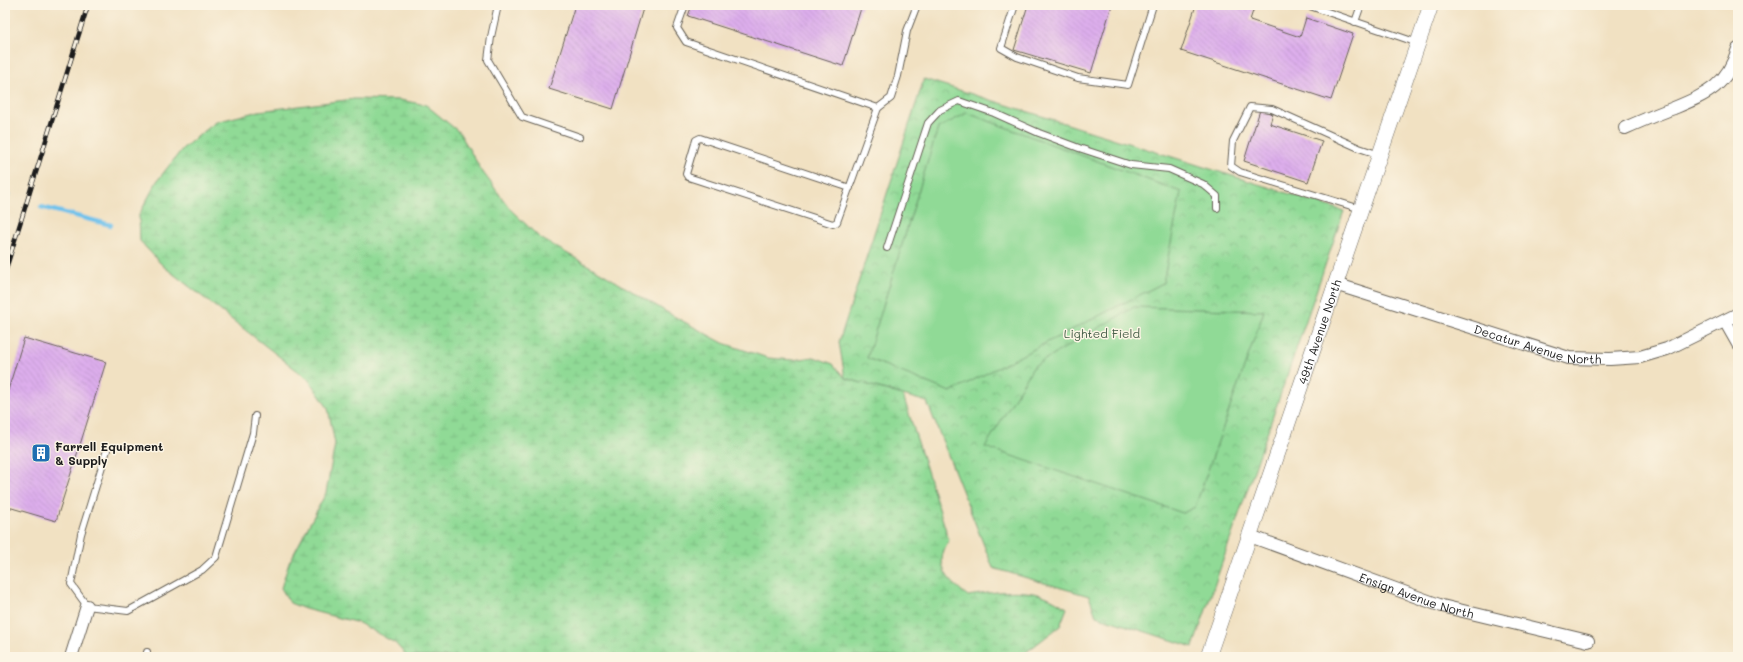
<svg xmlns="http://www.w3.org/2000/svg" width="1743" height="662" viewBox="0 0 1743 662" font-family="Mali,sans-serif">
  <defs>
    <pattern id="wetland-marsh" width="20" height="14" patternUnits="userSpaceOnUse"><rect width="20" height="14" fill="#90da96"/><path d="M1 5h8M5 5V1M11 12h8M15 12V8" fill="none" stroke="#7cba81"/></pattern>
    <pattern id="park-crowns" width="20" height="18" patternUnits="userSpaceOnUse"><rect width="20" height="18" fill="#90da96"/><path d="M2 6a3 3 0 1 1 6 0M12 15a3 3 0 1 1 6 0" fill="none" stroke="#7cba81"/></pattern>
    <pattern id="building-back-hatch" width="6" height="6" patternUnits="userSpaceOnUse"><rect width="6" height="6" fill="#ddaeec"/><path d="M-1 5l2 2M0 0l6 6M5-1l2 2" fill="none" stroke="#bd95ca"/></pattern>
  </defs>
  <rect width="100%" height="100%" fill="#fcf5e5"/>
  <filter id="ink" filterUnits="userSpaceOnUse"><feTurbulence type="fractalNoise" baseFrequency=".025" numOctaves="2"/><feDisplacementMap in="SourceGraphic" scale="8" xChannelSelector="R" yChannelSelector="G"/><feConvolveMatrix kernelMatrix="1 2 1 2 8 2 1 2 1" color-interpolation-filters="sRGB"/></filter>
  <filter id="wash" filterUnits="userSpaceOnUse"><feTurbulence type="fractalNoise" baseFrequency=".012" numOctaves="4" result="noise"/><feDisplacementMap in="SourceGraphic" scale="16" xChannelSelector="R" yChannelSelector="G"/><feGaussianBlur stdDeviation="0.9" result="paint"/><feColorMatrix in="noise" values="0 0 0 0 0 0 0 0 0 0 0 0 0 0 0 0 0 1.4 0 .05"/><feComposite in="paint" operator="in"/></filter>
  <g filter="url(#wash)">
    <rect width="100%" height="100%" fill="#f1e1c2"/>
    <path fill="url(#wetland-marsh)" stroke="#567b59" d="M354,99L400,100L426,105L459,132L482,171L511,210L540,238L605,275L670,314L723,343L768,358L794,360L814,357L833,364L845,378L903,395L949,540C933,566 947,579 968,596C992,592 1021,588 1045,596C1053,599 1060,604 1067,608L1060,626L1020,657H408L395,643L359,623L305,609L290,603L281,588L289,563L326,493L335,444L328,408L308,379L163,266L140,241L139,215L157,181L183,148L216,122L259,111Z"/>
    <polygon fill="url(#park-crowns)" stroke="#567b59" points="924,79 1344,211 1193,647 1096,616 1089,596 993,568 927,402 845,378 839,342"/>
    <g fill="#90da96" stroke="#567b59">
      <polygon points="967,113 1181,192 1163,283 950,392 867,358 938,128"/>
      <polygon points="1134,307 1264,311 1195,507 1183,513 985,447 1034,366"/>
    </g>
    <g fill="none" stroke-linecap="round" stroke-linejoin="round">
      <g stroke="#70c2ec" stroke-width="4.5">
        <polyline points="5,193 8,195"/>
        <polyline points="41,207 111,225"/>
      </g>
    </g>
    <g id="blocks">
      <g fill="url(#building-back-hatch)">
        <polygon points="575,5 644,5 613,109 549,89"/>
        <polygon points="692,5 862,5 843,66 688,16"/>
        <polygon points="1028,5 1112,5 1091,73 1014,50"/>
        <polygon points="1196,5 1255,5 1250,20 1300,37 1306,18 1353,34 1331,100 1181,51"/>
        <polygon points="1260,110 1273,114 1270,124 1322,141 1308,182 1244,161"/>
        <polygon points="24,338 106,362 56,521 5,506 5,400"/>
      </g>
    </g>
  </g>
  <g filter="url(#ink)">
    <use href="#blocks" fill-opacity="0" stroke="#676156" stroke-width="1"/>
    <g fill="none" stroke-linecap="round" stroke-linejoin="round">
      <g stroke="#676156" stroke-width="8">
        <g id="service">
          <polyline points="498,5 491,37 488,60 522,117 580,137"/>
          <polyline points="685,5 677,28 686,42 878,108 891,98 898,76 907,31 917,5"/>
          <polyline points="1015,5 1001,48 1017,57 1078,78 1128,85 1153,5"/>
          <polyline points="1307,5 1418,43"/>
          <polyline points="1355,22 1361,5"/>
          <polyline points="850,188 700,138 696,140 686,174 688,177 833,224 837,222 878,108"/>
          <polyline points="1361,209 1240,172 1231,166 1233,141 1250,107 1272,109 1359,148 1380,155"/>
          <polyline points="887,248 928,123 940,110 959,101 994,113 1039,133 1079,148 1131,165 1169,169 1203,184 1217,196 1217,208"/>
          <polyline points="107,450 81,534 71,584 87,606 128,611 202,570 216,557 253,433 255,416"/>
          <polyline points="146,657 147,652"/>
          <polyline points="1165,657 1171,657"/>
        </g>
      </g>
      <g stroke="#676156" stroke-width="14">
        <g id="minor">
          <path d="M1625,128C1641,121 1657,114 1674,108C1707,94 1727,86 1738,49"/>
          <path id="s1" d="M1335,284L1569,358L1610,359L1640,357L1667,349L1738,314"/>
          <polyline points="1725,321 1738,344"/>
          <path id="s2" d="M1250,536L1442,606L1588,641"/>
          <polyline points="71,657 87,606"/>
        </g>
      </g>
      <g stroke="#676156" stroke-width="16">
        <g id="tertiary">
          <path id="s3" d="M1208,657L1431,5"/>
        </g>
      </g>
      <use href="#service" stroke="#fff" stroke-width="6"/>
      <use href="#minor" stroke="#fff" stroke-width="12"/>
      <use href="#tertiary" stroke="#fff" stroke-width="15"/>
      <g stroke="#1c1c1c" stroke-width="4.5">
        <polyline id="rail" points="5,272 88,5"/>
      </g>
      <use href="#rail" stroke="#fcf5e5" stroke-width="3" stroke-dasharray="9" stroke-linecap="butt"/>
    </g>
  </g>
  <defs>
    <g id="building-square" transform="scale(1)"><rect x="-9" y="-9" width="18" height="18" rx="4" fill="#1f6fb2" stroke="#fcf5e5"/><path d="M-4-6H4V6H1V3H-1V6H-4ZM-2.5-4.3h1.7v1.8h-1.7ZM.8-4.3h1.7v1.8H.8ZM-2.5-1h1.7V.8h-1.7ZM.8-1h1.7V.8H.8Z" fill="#fff"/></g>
  </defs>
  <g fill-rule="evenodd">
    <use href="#building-square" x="41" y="453"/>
  </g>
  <g text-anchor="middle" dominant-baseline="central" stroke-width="3" stroke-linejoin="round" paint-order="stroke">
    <g font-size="12" fill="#1c1c1c" stroke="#fcf5e5">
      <text stroke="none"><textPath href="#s3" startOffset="344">49th Avenue North</textPath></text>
      <text stroke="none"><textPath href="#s1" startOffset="212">Decatur Avenue North</textPath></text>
      <text stroke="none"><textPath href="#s2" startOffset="177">Ensign Avenue North</textPath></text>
    </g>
    <g font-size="12" fill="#455e47" stroke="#fcf5e5">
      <text x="1102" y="333">Lighted Field</text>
    </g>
    <g font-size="12" font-weight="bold" fill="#1c1c1c" stroke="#fcf5e5" text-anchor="start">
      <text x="55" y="446">Farrell Equipment<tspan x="55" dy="14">&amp; Supply</tspan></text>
    </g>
  </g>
  <rect width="1743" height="662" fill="none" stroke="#fcf5e5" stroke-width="20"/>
</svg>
